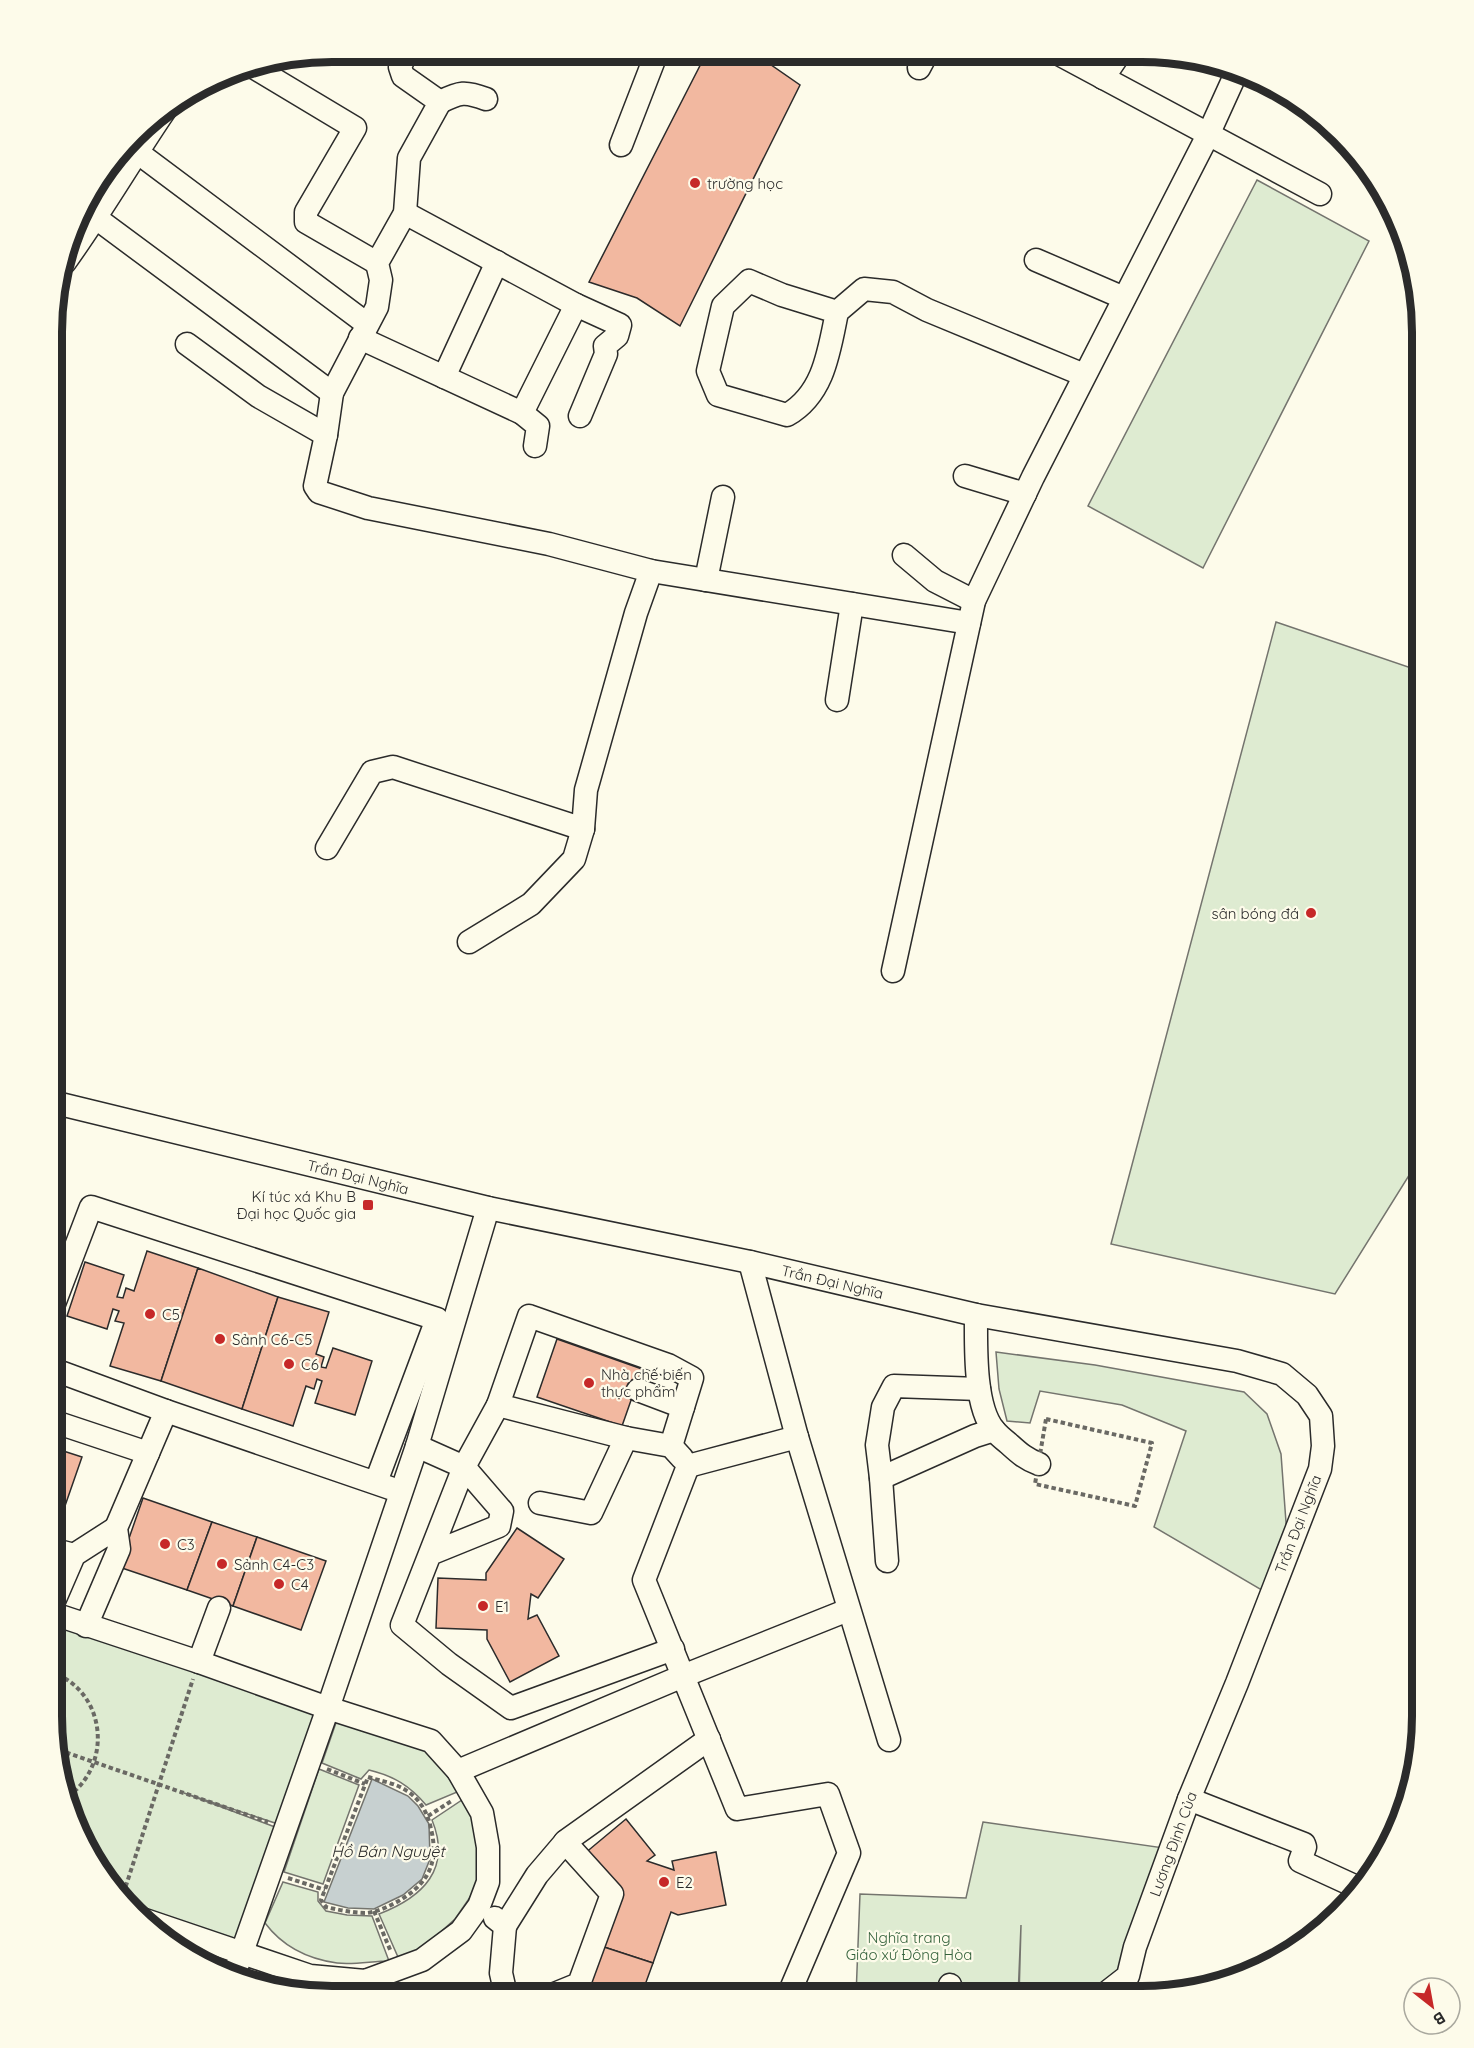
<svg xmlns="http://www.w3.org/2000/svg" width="1474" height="2048" viewBox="0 0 1474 2048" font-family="Quicksand,sans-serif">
  <rect width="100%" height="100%" fill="#fdfbea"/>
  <g fill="#deebd1" stroke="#74746e" stroke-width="1.5">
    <polygon points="1257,180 1369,241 1203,568 1088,506"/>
    <polygon points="1276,622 1423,672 1423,1153 1335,1294 1111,1244"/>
    <polygon points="996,1352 1095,1365 1244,1392 1267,1414 1281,1454 1287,1536 1265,1592 1154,1527 1186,1431 1122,1405 1040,1391 1030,1423 1007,1421 999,1389"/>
    <polygon points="51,1613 327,1708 284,1826 184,1793 283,1830 245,1945 122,1902 80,1840 51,1717"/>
    <path d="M338,1717L435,1750L462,1790L426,1805C410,1786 394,1776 369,1770L361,1779L322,1763Z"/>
    <polygon points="319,1769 359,1785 323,1884 284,1872"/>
    <path d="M471,1794L486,1864L473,1893L455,1919L433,1939L415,1952L398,1957L379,1914C423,1897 452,1869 432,1820Z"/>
    <polygon points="983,1822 1171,1849 1123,1975 1096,1997 1019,1997 1021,1925 1018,1997 856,1996 860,1894 966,1898"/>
    <path d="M283,1882L318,1892V1901L326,1911L347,1915L372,1916L389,1961C373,1961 354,1965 337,1963C308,1959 283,1947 265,1923Z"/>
  </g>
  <polygon fill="#c7d0d0" stroke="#74746e" stroke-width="1.5" points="372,1779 408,1796 418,1806 429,1824 430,1859 422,1879 403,1895 374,1909 348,1908 324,1902"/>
  <g fill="#f2b8a0" stroke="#2b2b2b" stroke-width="1.5">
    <polygon points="707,52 754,53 800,85 680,326 637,298 589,282"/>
    <polygon points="147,1251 198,1268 161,1381 110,1366 124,1323 115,1321 119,1311 113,1309 107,1329 67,1316 85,1262 124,1275 117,1297 123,1298 126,1288 134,1291"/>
    <polygon points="198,1268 278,1297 242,1409 161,1381"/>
    <polygon points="278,1297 329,1312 316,1354 324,1357 321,1367 326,1368 333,1348 372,1361 355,1415 315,1403 322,1381 317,1379 314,1389 306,1386 293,1426 242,1409"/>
    <polygon points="557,1339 642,1369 622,1426 537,1397"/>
    <polygon points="51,1447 82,1457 58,1526 51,1524"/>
    <polygon points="143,1498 212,1522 187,1590 119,1567"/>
    <polygon points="212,1522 257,1537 233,1606 187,1590"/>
    <polygon points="517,1528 564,1559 538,1598 531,1594 528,1619 537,1615 559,1656 510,1682 487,1639 487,1630 436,1628 438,1578 486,1580 486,1573"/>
    <polygon points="257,1537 326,1561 301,1630 233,1606"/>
    <polygon points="626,1819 655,1855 647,1861 674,1870 672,1861 716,1852 726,1905 678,1915 671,1912 653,1963 604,1947 623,1896 616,1893 584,1854"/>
    <polygon points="604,1947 653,1963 641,1996 586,1995"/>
  </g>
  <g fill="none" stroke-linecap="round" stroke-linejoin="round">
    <g stroke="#2b2b2b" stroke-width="25">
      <g id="minor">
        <polyline points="407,51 400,67 403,76 440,102 409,158 405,213 377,263 381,280 377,307 332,393 326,435 315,486 319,492 368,508 549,544 651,571 969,623"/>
        <polyline points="1057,53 1320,194"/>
        <polyline points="250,65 355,128 306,212 306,222 377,263"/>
        <polyline points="919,68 927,53"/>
        <polyline points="1103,78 1120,53"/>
        <path d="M440,102C460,92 465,91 486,99"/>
        <polyline points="621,145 657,52"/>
        <polyline points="137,152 367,324"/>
        <polyline points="405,213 576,305"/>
        <polyline points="96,218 332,393"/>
        <polyline points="1036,260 1124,298"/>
        <path d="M65,262C101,212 131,160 165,110"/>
        <path d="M837,312C829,351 824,394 787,415L718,395L708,371L723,306L749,281L782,295L837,312L864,289L893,292L927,310L1084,375"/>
        <polyline points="360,338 522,413 538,426 535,446"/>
        <polyline points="187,344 258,396 326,435"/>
        <polyline points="444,377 497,262"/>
        <polyline points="522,413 576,305 620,325 617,336 605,346 606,354 580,416"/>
        <polyline points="965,476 1025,494"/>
        <polyline points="904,555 935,581 974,601"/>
        <polyline points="706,580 723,497"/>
        <polyline points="837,700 852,604"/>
        <polyline points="327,848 372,772 393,767 583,829"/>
        <polyline points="469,942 531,904 574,859 583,829 586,790 636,613 651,571"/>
        <polyline points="893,971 974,601 1033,477 1208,135 1238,69"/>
        <path id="s1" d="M52,1102L488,1208L750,1262L976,1315L1237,1361L1282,1374L1307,1395L1321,1416L1323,1446L1320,1469L1237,1683L1189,1799L1135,1947L1128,1976L1101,1997"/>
        <polyline points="750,1262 797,1437 889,1740"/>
        <polyline points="52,1309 91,1207 437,1319 376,1482"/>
        <path d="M976,1315C976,1346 974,1406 994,1430C998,1435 1003,1439 1008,1443C1018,1452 1025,1459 1039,1464"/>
        <polyline points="52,1369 166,1411 390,1488"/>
        <polyline points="638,1390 683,1407"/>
        <polyline points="498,1405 626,1438 671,1446 682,1458"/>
        <polyline points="52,1421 148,1453"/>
        <polyline points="417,1446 464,1467 498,1405 529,1316 668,1365 692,1378 671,1446"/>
        <polyline points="688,1466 644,1580 737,1809 828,1794 849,1853 788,1996"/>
        <polyline points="688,1466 797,1437"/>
        <polyline points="881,1478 975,1436 994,1430"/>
        <polyline points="540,1503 591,1513 626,1438"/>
        <polyline points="51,1549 74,1555"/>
        <polyline points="430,1554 499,1526 502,1511 464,1467 402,1625 449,1664 511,1708 673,1649"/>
        <polyline points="887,1561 881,1478 877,1445 883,1407 894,1386 979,1389"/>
        <polyline points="51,1608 74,1555 116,1528"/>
        <polyline points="51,1613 199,1662 328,1708 431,1741 458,1771 482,1813 488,1847 488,1882 479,1906 461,1931 422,1960 365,1981 310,1976 139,1918"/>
        <polyline points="86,1626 119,1549 116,1528 166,1411"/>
        <polyline points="199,1662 219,1608"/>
        <polyline points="458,1771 683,1676 848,1610"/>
        <polyline points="1189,1799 1304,1844 1305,1847 1300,1861 1361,1889"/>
        <polyline points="495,1918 505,1926 501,1973 506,1995"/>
        <polyline points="505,1926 537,1875 566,1841 709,1739"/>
        <polyline points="235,1972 328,1708 417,1446 488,1208"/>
        <polyline points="950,1985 951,1996"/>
        <polyline points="552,1995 579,1984 612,1894 565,1842"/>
      </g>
    </g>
    <g stroke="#6a6964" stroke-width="4" stroke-dasharray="4.5 3" stroke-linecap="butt">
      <polygon points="1046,1419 1152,1443 1135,1506 1035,1484"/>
      <polyline points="51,1663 60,1637"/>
      <path d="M51,1672C105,1690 114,1762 69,1796"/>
      <polyline points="59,1750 268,1822"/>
      <polyline points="327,1769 365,1784"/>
      <path d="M368,1777C380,1781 396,1783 407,1791C421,1800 428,1814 431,1829C440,1865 426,1887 393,1904C385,1908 376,1912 367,1913C353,1913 339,1910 326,1907L321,1900Z"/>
      <polyline points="428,1816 453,1800"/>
      <polyline points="288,1878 325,1890"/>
      <polyline points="121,1901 193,1679"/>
      <polyline points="374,1911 391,1952"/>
    </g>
    <use href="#minor" stroke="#fdfbea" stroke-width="22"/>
  </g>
  <g fill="#c62828" stroke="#fdfbea" stroke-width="2">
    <circle cx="695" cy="183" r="6"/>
    <circle cx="1311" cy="913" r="6"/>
    <rect x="362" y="1199" width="12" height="12" rx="3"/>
    <circle cx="150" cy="1314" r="6"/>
    <circle cx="220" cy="1339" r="6"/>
    <circle cx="289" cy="1364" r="6"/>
    <circle cx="589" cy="1383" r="6"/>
    <circle cx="165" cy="1544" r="6"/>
    <circle cx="222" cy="1564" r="6"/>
    <circle cx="279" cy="1584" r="6"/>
    <circle cx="483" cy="1606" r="6"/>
    <circle cx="664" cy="1882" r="6"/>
  </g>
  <g text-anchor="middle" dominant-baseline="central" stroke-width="4.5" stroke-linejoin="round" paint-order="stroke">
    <g font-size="15" fill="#2b2b2b" stroke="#fdfbea" text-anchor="start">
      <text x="707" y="183">trường học</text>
      <text x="1299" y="913" text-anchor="end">sân bóng đá</text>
      <text x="356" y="1196" text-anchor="end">Kí túc xá Khu B<tspan x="356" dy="17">Đại học Quốc gia</tspan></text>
      <text x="162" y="1314">C5</text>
      <text x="232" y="1339">Sảnh C6-C5</text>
      <text x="301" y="1364">C6</text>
      <text x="601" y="1374">Nhà chế biến<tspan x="601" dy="17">thực phẩm</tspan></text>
      <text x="177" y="1544">C3</text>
      <text x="234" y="1564">Sảnh C4-C3</text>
      <text x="291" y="1584">C4</text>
      <text x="495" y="1606">E1</text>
      <text x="676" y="1882">E2</text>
    </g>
    <g font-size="15" fill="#2b2b2b" stroke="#fdfbea">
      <text stroke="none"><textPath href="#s1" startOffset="315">Trần Đại Nghĩa</textPath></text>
      <text stroke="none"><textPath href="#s1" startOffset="801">Trần Đại Nghĩa</textPath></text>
      <text transform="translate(1298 1524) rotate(-69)">Trần Đại Nghĩa</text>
      <text transform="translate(1173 1844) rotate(-70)">Lương Định Của</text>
    </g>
    <g font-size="15" fill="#34623c" stroke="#fdfbea">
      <text x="909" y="1937">Nghĩa trang<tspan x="909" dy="17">Giáo xứ Đông Hòa</tspan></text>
    </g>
    <g font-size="16" font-style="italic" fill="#2b2b2b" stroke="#fdfbea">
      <text x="388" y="1851">Hồ Bán Nguyệt</text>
    </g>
  </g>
  <path d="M0 0H1474V2048H0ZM332 62H1142A270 270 0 0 1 1412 332V1716A270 270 0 0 1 1142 1986H332A270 270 0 0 1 62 1716V332A270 270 0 0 1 332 62Z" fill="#fdfbea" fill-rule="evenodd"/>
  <path fill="none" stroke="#2b2b2b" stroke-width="8" d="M332 62H1142A270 270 0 0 1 1412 332V1716A270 270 0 0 1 1142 1986H332A270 270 0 0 1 62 1716V332A270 270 0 0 1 332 62Z"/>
  <g transform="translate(1432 2006) rotate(149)"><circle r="28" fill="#fdfbea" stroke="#a9a89e" stroke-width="1.5"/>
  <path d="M0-4.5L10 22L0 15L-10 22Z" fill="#c62828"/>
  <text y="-9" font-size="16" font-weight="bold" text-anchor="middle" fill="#2b2b2b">B</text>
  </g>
</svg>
